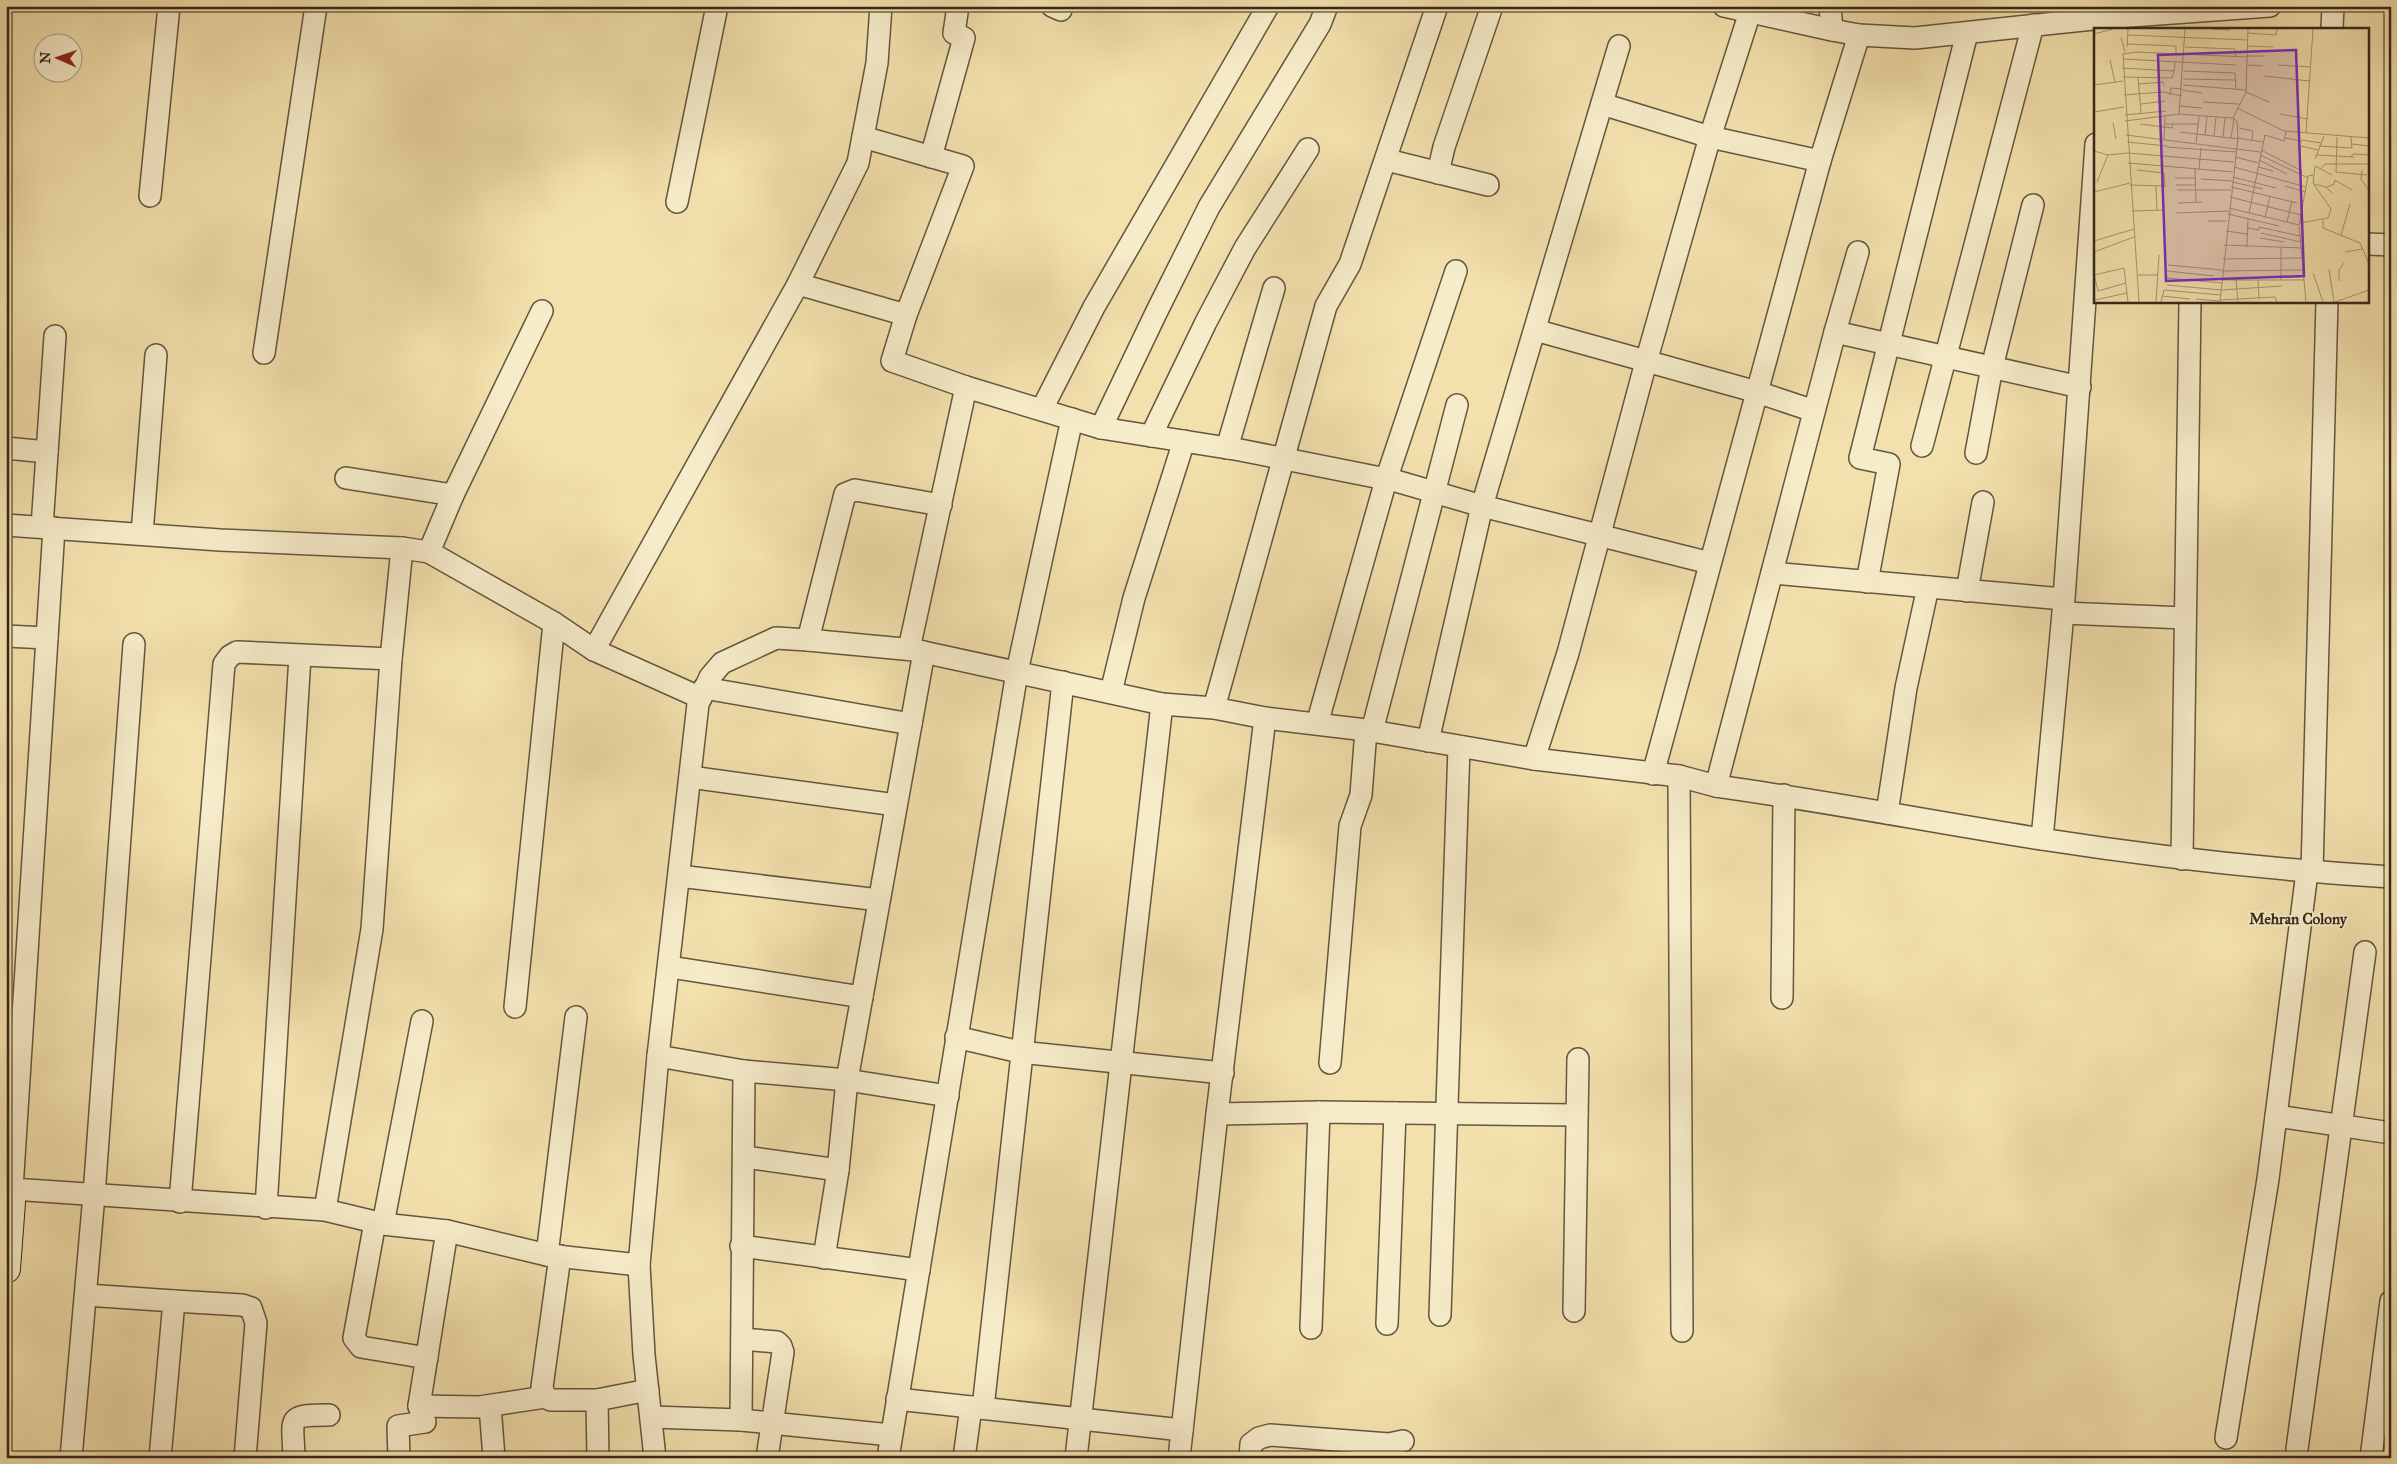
<svg xmlns="http://www.w3.org/2000/svg" width="2397" height="1464" viewBox="0 0 2397 1464" font-family="'IM FELL Great Primer',serif">
  <rect width="100%" height="100%" fill="#f3e1ad"/>
  <filter id="stains"><feTurbulence type="fractalNoise" baseFrequency=".004" numOctaves="4"/><feColorMatrix values="0 0 0 0 .2 0 0 0 0 .09 0 0 0 0 .02 0 0 0 .5 -.17"/></filter>
  <radialGradient id="worn" r=".72"><stop offset=".6" stop-color="#630" stop-opacity="0"/><stop offset="1" stop-color="#630" stop-opacity=".3"/></radialGradient>
  <g fill="none" stroke-linecap="round" stroke-linejoin="round">
    <g stroke="#64563f" stroke-width="24">
      <g id="street">
        <polyline points="1052,6 1061,10"/>
        <polyline points="1724,6 1832,30 1859,35 1915,38 2103,18 2270,6"/>
        <polyline points="1830,6 1832,30"/>
        <polyline points="2332,29 2333,6"/>
        <polyline points="1602,104 1710,137 1820,161"/>
        <polyline points="863,137 963,166 906,315 892,361 966,387 1101,428 1240,450 1396,481 1482,506 1710,563"/>
        <polyline points="931,157 964,38 954,33 958,6"/>
        <polyline points="1387,160 1488,185"/>
        <polyline points="1438,173 1444,147 1492,6"/>
        <polyline points="150,196 169,6"/>
        <polyline points="677,202 717,6"/>
        <polyline points="2368,244 2391,245"/>
        <polyline points="798,284 906,315"/>
        <polyline points="1535,330 1757,392 1814,411"/>
        <polyline points="1835,332 2080,387"/>
        <polyline points="264,353 316,6"/>
        <polyline points="1042,409 1094,307 1268,6"/>
        <polyline points="1101,428 1156,313 1209,207 1320,24 1327,6"/>
        <polyline points="1151,436 1206,322 1245,248 1308,149"/>
        <polyline points="1922,446 2033,25"/>
        <polyline points="6,448 47,452"/>
        <polyline points="1227,448 1274,288"/>
        <polyline points="1976,453 1992,367 2033,205"/>
        <polyline points="346,478 453,495"/>
        <polyline points="6,525 220,540 402,548 429,552 554,623 594,650 701,698"/>
        <polyline points="42,527 55,336"/>
        <polyline points="54,528 12,1189 325,1210 383,1224 447,1231 547,1255 639,1265"/>
        <polyline points="142,534 156,355"/>
        <polyline points="429,552 453,495 542,311"/>
        <polyline points="1772,573 2063,599"/>
        <polyline points="1867,582 1889,464 1860,458 1967,33"/>
        <polyline points="1967,591 1983,502"/>
        <polyline points="2063,613 2185,618"/>
        <polyline points="6,636 47,638"/>
        <polyline points="808,640 845,494 855,490 941,505"/>
        <polyline points="909,649 966,387"/>
        <polyline points="594,650 798,284 858,163 877,63 881,6"/>
        <polyline points="704,688 911,724"/>
        <polyline points="1111,692 1134,598 1184,441"/>
        <polyline points="1214,708 1326,306 1350,264 1437,6"/>
        <polyline points="1317,724 1386,480 1456,271"/>
        <polyline points="1372,731 1457,405"/>
        <polyline points="1428,741 1482,506 1619,46"/>
        <polyline points="1534,759 1568,653 1646,362 1710,137 1750,12"/>
        <polyline points="1653,774 1820,161 1859,35"/>
        <polyline points="1679,776 1682,1331"/>
        <polyline points="690,777 896,805"/>
        <polyline points="1716,786 1835,332 1858,252"/>
        <polyline points="1887,813 1906,688 1928,587"/>
        <polyline points="2042,839 2063,613 2096,144"/>
        <polyline points="2182,859 2190,301"/>
        <polyline points="2312,872 2327,301"/>
        <polyline points="679,876 879,900"/>
        <polyline points="670,967 862,997"/>
        <polyline points="1782,998 1784,795"/>
        <polyline points="515,1007 554,623"/>
        <polyline points="956,1037 1020,1052 1223,1073"/>
        <polyline points="658,1056 744,1071 847,1080 948,1096"/>
        <polyline points="1330,1063 1350,826 1361,795 1366,730"/>
        <polyline points="1217,1114 1319,1112 1577,1115"/>
        <polyline points="2276,1116 2391,1133"/>
        <polyline points="745,1157 838,1170"/>
        <polyline points="180,1202 224,664 230,656 237,652 391,659"/>
        <polyline points="266,1208 300,656"/>
        <polyline points="325,1210 372,929 391,659 402,548"/>
        <polyline points="375,1222 354,1338 361,1347 427,1358"/>
        <polyline points="383,1224 422,1021"/>
        <polyline points="741,1246 919,1270"/>
        <polyline points="547,1255 576,1017"/>
        <polyline points="824,1258 838,1170 847,1080 924,652"/>
        <polyline points="86,1295 174,1301 160,1458"/>
        <polyline points="174,1301 242,1305 251,1308 256,1323 245,1458"/>
        <polyline points="1574,1311 1578,1059"/>
        <polyline points="1440,1315 1459,747"/>
        <polyline points="1387,1324 1395,1113"/>
        <polyline points="1311,1328 1319,1112"/>
        <polyline points="742,1339 777,1342 781,1346 783,1352 767,1458"/>
        <polyline points="545,1397 542,1387 560,1256"/>
        <polyline points="897,1399 1182,1430"/>
        <polyline points="597,1400 598,1458"/>
        <polyline points="419,1406 479,1407 545,1397 551,1400 597,1400 648,1390"/>
        <polyline points="490,1406 494,1458"/>
        <polyline points="983,1408 1063,682"/>
        <polyline points="652,1417 741,1420 891,1435"/>
        <polyline points="741,1420 744,1071"/>
        <polyline points="2226,1438 2268,1179 2307,872"/>
        <polyline points="2297,1449 2365,952"/>
        <polyline points="71,1458 94,1195 134,644"/>
        <path d="M294,1458C293,1417 285,1415 329,1415"/>
        <polyline points="399,1458 398,1426 425,1422 419,1406 447,1231"/>
        <path d="M655,1458L644,1355L639,1265L658,1056L698,704L710,677L722,663L776,638L808,640L914,650L1162,704L1214,708L1265,718L1366,730L1534,759L1679,776L1716,786C1825,801 1933,822 2041,839C2157,857 2274,870 2391,877"/>
        <polyline points="888,1458 1017,672 1072,419"/>
        <polyline points="964,1458 971,1407"/>
        <polyline points="1076,1458 1162,704"/>
        <polyline points="1179,1458 1217,1114 1265,718"/>
        <polyline points="1250,1458 1251,1444 1259,1438 1270,1435 1389,1444 1403,1441"/>
        <polyline points="2371,1458 2391,1301"/>
      </g>
    </g>
    <g stroke="#34271a" stroke-width="30">
      <polyline id="secondary" points="6,1188 12,1189 6,1269"/>
    </g>
    <use href="#street" stroke="#f7ecca" stroke-width="21"/>
    <use href="#secondary" stroke="#f7ecca" stroke-width="28"/>
  </g>
  <g text-anchor="middle" dominant-baseline="central" stroke-width="4" stroke-linejoin="round" paint-order="stroke">
    <g font-size="15" font-weight="bold" fill="#34271a" stroke="#f7ecca">
      <text x="2298" y="919">Mehran Colony</text>
    </g>
  </g>
  <g transform="translate(2094 28)">
    <rect width="275" height="275" fill="#f3e1ad"/>
    <path fill="none" stroke="#a79772" stroke-width="1" d="M117,1L136,2M154,5L182,7L183,1M0,6L19,1M34,7L153,12M27,9L31,24M33,16L82,18V27M153,18L179,19M33,19L34,1M91,19L141,21L142,28M153,28H171M29,31L142,37M16,32L21,54M153,37L169,38M184,37L217,39M28,40L80,43L81,34M90,43L141,45L142,61M170,48L216,53M29,49L78,50L80,43M44,49L47,85M89,51L142,52M45,56L69,54L70,58M0,57L29,53M89,57L152,62M88,62L108,65M152,64L175,74M30,67L69,64L88,68M76,67L77,60L88,61M109,74L145,76M47,76L71,73M86,78L108,80M143,80L190,103L275,110M0,84L30,79M85,86L91,1M186,86L214,91M31,87L72,83M139,90L152,64L154,1M31,93L85,86L138,90L143,93L144,110L126,274M19,95L22,111M46,96L78,100L79,96M71,96H104M145,100L159,103L158,112M86,104L144,111M212,105L219,1M32,107L166,124M111,107L113,88M120,108L122,89M129,109L131,90M243,109L242,144L273,147M137,110L140,91M144,110L169,114M191,110L208,113M70,111L71,88M208,112L227,115M33,114L73,118M102,115L105,88M258,116L275,118M207,118L224,122M225,118L258,120L257,109M73,119L142,124M167,122L208,143L207,147M0,123L14,127L34,125L140,134M166,127L214,150M222,127L260,129M141,129L165,135M257,129L259,126L275,127M221,131L230,108M165,132L193,146M34,135L139,144M140,139L212,159M164,139L179,143M101,140L102,174M105,141L107,120M226,141L231,136H275M43,142L70,145L71,159M268,142L267,151L275,163M139,149L182,160M81,150H102M107,151L138,153M3,154L14,127M138,154L169,161M220,156L232,159L238,165M36,157L71,158M82,157H102M62,158L63,183M191,158L212,164M137,159L203,175M233,159L240,156L241,152L258,162M83,162H137M0,164L36,155M136,169L207,187M84,175L108,174M135,180L205,197M38,183L69,182M82,185L135,183M155,185L171,107L190,113L192,104M134,186L185,198M171,190L176,168M229,192V200L266,215L275,236M114,193H133M193,194L198,173M206,195L234,190L237,181L219,155L221,138L238,147M154,200L165,202V199L206,208M132,203L153,206M167,205L207,214M247,207L256,176M166,210L190,214M0,213L40,201M130,217L208,220M153,219L154,191M187,220V252M0,224L40,209M251,224L269,221M129,231L209,230M74,237L128,242M235,241L240,274M73,243L120,248M128,243L210,242M219,245L229,274M0,246L4,263L32,255M0,247L30,240L34,274M43,247H64M72,250L128,255M128,252H164L165,270M142,252L144,274M164,252H210M245,253V242L250,235M73,257L127,262M127,262L188,258M68,268L96,271M102,271L126,273M1,272L33,265M126,272L181,269L183,274M45,274L29,26L43,24L153,29M62,274L65,227M67,274L70,262L127,267M212,274L205,197L214,148L219,147M241,274L275,262"/>
    <path fill="#7b2cbf" fill-opacity="0.15" stroke="#7b2cbf" stroke-width="2.5" d="M202,22L210,248L72,253L64,27Z"/>
    <rect width="275" height="275" fill="none" stroke="#34271a" stroke-width="2.5"/>
  </g>
  <rect width="2397" height="1464" fill="none" stroke="#f3e1ad" stroke-width="25"/>
  <rect x="8" y="8" width="2382" height="1449" fill="none" stroke="#34271a" stroke-width="2.5"/>
  <rect x="12" y="12" width="2372" height="1439" fill="none" stroke="#34271a"/>
  <g transform="translate(58 58) rotate(272)"><circle r="24" fill="#f7ecca" stroke="#a99d84"/>
  <path d="M0-4L9 19L0 12L-9 19Z" fill="#8f2418"/>
  <text y="-8" font-size="14" font-weight="bold" text-anchor="middle" fill="#34271a">N</text>
  </g>
  <rect width="100%" height="100%" filter="url(#stains)"/>
  <rect width="100%" height="100%" fill="url(#worn)"/>
</svg>
